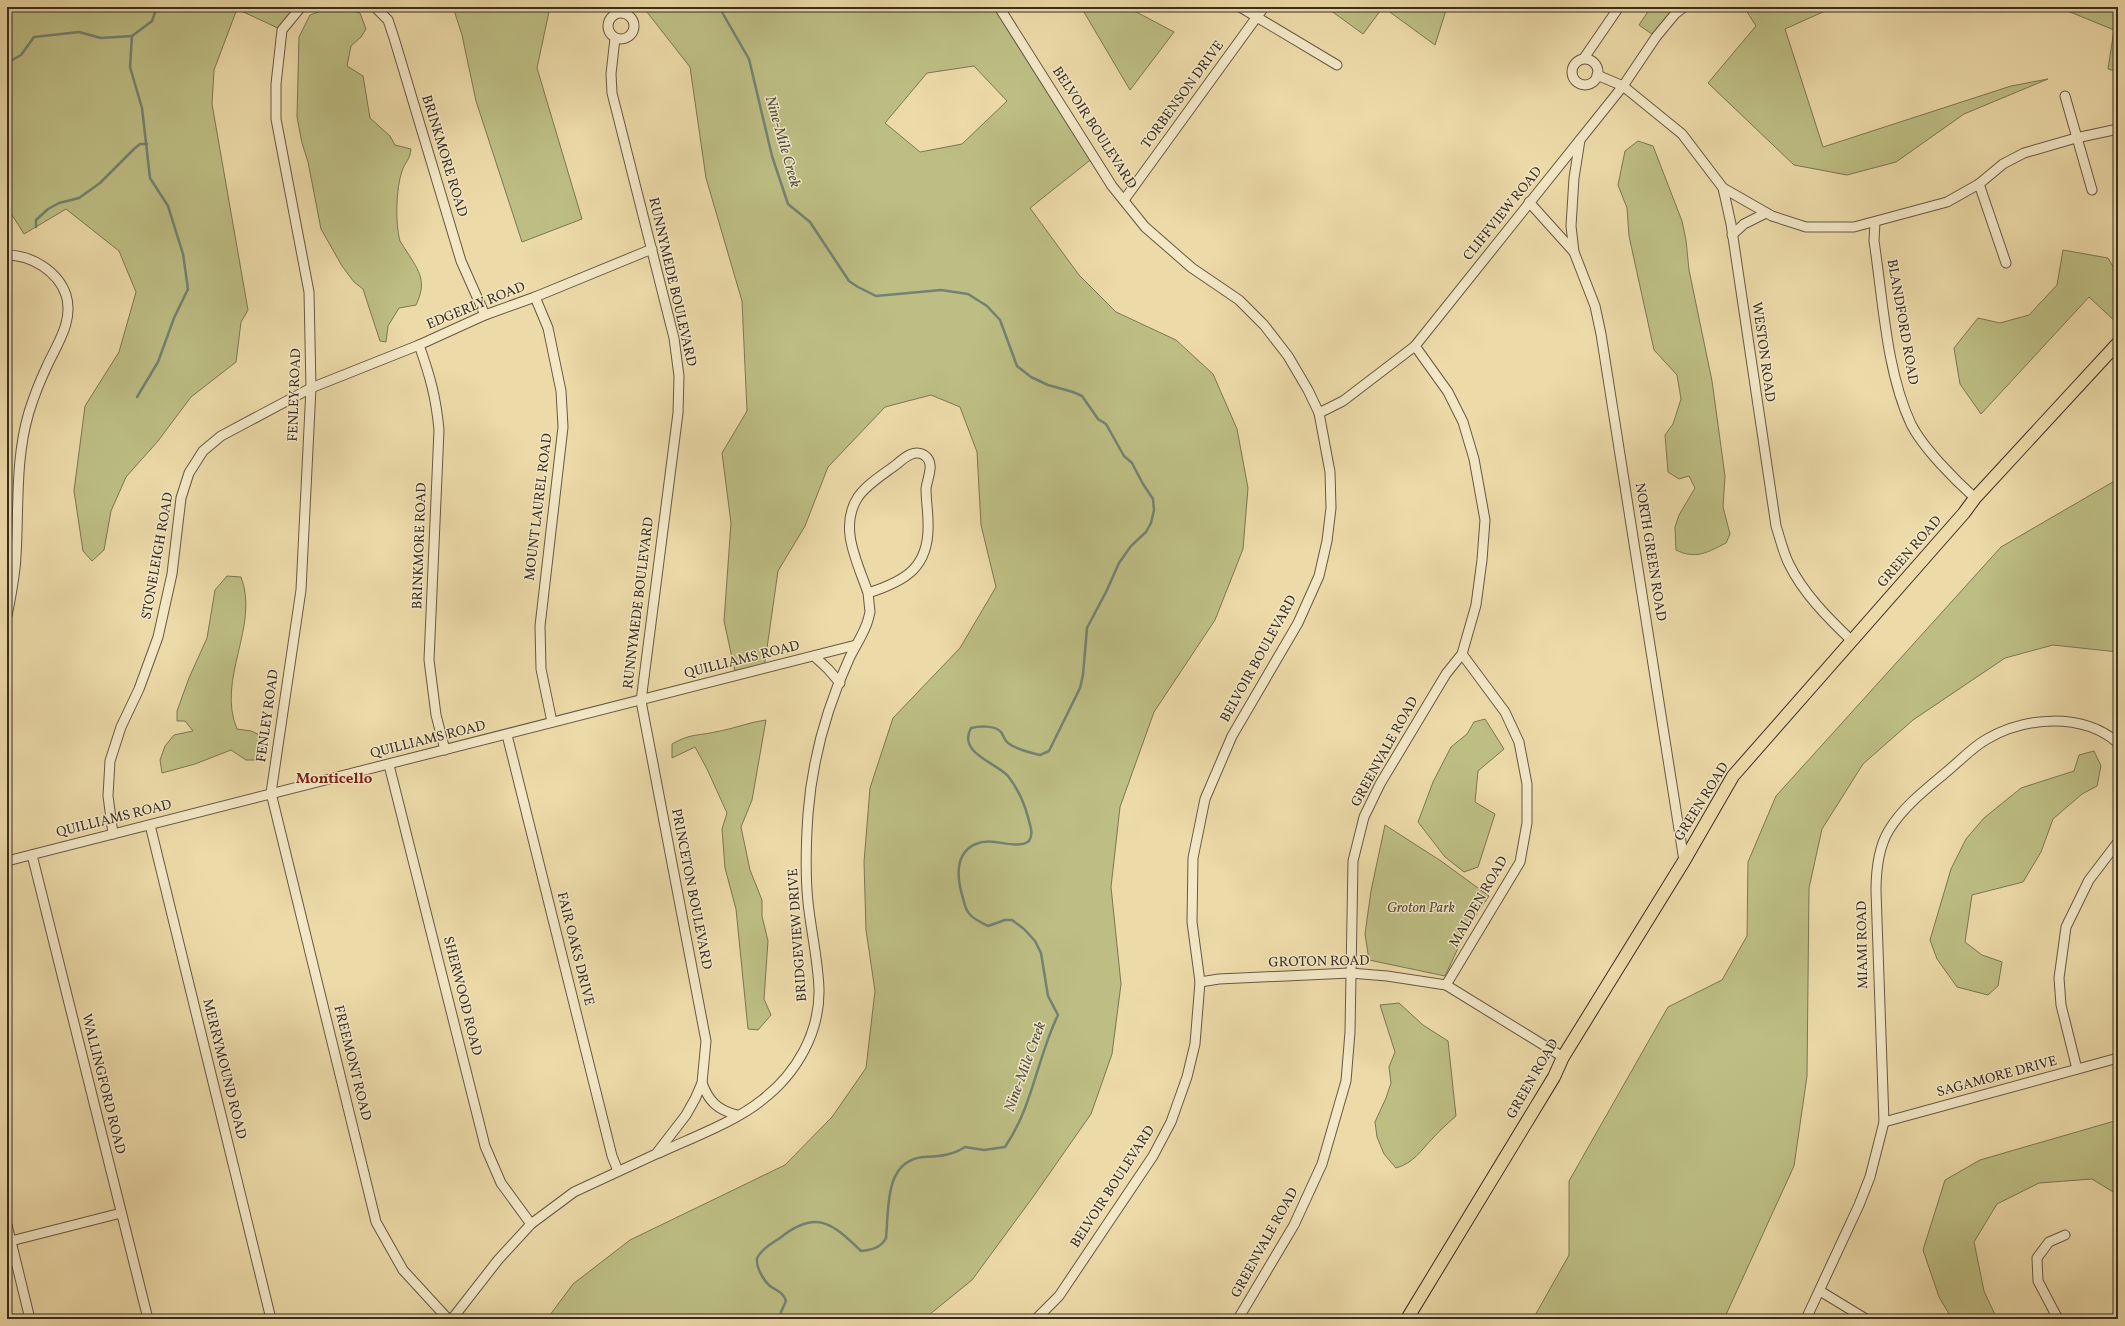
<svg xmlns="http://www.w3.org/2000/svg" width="2125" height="1326" viewBox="0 0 2125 1326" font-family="Vollkorn,serif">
  <rect width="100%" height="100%" fill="#ecdaa8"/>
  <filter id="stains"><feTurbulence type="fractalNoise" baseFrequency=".005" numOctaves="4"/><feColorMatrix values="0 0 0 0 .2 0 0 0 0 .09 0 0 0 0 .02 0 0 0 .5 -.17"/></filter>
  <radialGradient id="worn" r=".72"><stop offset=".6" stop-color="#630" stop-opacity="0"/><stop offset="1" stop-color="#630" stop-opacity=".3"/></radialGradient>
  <g fill="#bdbe84" stroke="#7b7654" fill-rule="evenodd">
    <polygon points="7,7 301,7 282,30 237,9 214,70 212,104 248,310 241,322 236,362 191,397 158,441 126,477 111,511 104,550 92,561 83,551 74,491 85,406 119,352 136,292 119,251 66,209 24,234 7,207"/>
    <polygon points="453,7 550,7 537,68 582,219 522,242 476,101 462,35"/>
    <path d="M643,7H999L1094,157L1030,208L1079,275L1116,312L1176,340L1213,374L1237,429L1248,488L1243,549L1215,620L1154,712L1120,807L1111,887L1121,984L1112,1054L1091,1114L1033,1197L972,1280L924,1319H547L573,1284L630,1240L785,1165L832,1117L866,1068L875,991L866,930L864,862L870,788L893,718L960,648L996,587L981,525L977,452L960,407L931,395L885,407L828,467L805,526L778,571L764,669L736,676L724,621L731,523L722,453L747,411L742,301L706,178L690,67ZM974,66L1007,101L962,144L920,152L885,123L927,73Z"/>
    <polygon points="1081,7 1127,7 1174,32 1130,90"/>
    <polygon points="1332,7 1383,7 1363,34 1330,10"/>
    <polygon points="1383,7 1447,7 1435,45"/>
    <polygon points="1651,7 1684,7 1656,37 1639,25"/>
    <polygon points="1744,7 1834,7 1785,29 1823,147 2011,86 2048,79 1964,114 1896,162 1847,175 1794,165 1708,83 1756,26"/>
    <polygon points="2058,7 2118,7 2118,72 2108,69 2114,30"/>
    <path d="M329,8L345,9L360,13L366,29L361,37L351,46L347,66L363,76L370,118L390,136L395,145L411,149C410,160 405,162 402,171C396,188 395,224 400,241C402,245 405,248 407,252C420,272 427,282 416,305L399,308L388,326L386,342L380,341L363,289L354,282L342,266L321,229L308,162L302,143L297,117L299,37L310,15Z"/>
    <path d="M1638,141L1653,146L1682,221L1686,240L1689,270L1712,381L1722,454L1725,476L1723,507L1730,534L1726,543C1708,552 1696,560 1676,550L1675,527L1679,515L1695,488L1689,476L1679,479L1668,472L1665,435L1673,424L1681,399L1677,375L1654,350L1629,236L1627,208L1618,185L1625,151Z"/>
    <polygon points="2063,250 2108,258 2118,275 2118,324 2089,297 1981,414 1960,384 1954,348 1978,318 2000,323 2029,315 2057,285"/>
    <polygon points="2118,479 2118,652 2053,645 2005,658 1913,720 1863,764 1822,829 1809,888 1807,1076 1794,1166 1724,1319 1533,1319 1569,1255 1569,1181 1668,1007 1722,980 1747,936 1748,862 1776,796 2001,547"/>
    <path d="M227,576L241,577C260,626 216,679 237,729L251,731L262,736L263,749L255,760H246L231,750L195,764L162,773L160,760L165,746L174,735L193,731L185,721H177V711L189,678L207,638L215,590Z"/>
    <polygon points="1485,719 1504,749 1478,771 1475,802 1495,814 1478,867 1464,872 1445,857 1418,822 1433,782 1451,747 1467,734 1474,722"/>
    <path d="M766,720L752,800L741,827L750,870L762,900V916L768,941L764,999L771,1015L758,1030L748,1029L736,909L725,868L722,829L727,813L707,769L695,747L672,758V744C691,733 699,736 720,731C736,728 750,722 766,720Z"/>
    <polygon points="2094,751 2101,766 2097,786 2082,794 2053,819 2041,852 2023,882 1972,895 1965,942 1982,955 2002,962 1998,986 1988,995 1957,987 1937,959 1930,940 1951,869 1966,839 1984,818 2021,788 2074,771 2079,755"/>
    <polygon points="1385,825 1441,861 1489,896 1467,929 1445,976 1369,960 1365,934 1371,891"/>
    <path d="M1399,1003L1423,1025L1448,1041L1456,1116C1448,1123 1440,1130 1433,1138C1421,1150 1414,1163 1396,1168L1384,1154L1377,1137L1375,1122L1386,1098L1391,1083L1389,1067L1395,1052L1380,1005Z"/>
    <polygon points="2118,1120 2118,1195 2092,1179 2039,1183 1997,1204 1974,1242 1984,1291 1997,1319 1952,1319 1939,1297 1923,1250 1945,1180 1980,1160"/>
  </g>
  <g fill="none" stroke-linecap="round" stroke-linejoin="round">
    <g stroke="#738274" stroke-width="2.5">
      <path d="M719,7L749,59L772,156L788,204L810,222L849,281L858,287L876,296L941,290L968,294L987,306L1000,320L1017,366L1031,377L1048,385L1073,392L1082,396L1098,419L1106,424L1124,456L1132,463L1143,484L1153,499L1154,510L1151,523L1146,532L1131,546L1119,563L1107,590L1087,628L1083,675L1080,688L1049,751L1040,755C1029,752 1017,750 1008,743C1004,740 1004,736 1001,732C995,725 979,726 971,728C957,753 997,763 1008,776C1018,789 1024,802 1028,817C1030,826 1034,833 1029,841C1016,851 993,836 976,844C954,853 957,879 963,898C964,902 965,908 968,912C972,919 981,922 988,926L1005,920H1012L1024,929L1035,941L1041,953L1048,996L1058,1015C1037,1058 1033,1106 1005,1147L984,1150L965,1147C951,1156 939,1156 923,1157C884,1161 889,1209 886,1238C881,1248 871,1250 861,1251C832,1223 816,1209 780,1238C771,1244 762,1249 757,1258C756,1267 763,1280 770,1286C777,1291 783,1292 786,1301L781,1312V1319"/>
      <polyline points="132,36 130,67 142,108 150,178 168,206 183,254 188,289 174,318 158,362 137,397"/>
      <polyline points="7,63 21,55 34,37 79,32 101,38 132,36 152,21 157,7"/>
      <polyline points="36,227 36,220 48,209 59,203 79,198 100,183 134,149 140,144 147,144"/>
    </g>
    <g stroke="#665845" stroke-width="11">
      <g id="minor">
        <polyline points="301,7 282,30 276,84 276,119 309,292 311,388 301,590 271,793 376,1222 403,1270 448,1319"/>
        <polyline points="375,7 388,20 394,38 461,261 485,315"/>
        <polyline points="999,7 1112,186 1145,227 1192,268 1239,300 1264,325 1288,356 1308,390 1319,413 1330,472 1331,508 1327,541 1319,576 1298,623 1232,736 1205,799 1193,858 1192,922 1200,982 1195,1044 1187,1077 1171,1122 1153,1156 1059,1296 1036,1319"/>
        <polyline points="1240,7 1337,65"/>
        <circle cx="621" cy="26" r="13"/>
        <polyline points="1584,58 1619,7"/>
        <circle cx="1585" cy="72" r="13"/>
        <path d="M1597,75L1623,86L1682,134L1723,188L1731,224L1776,526C1780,538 1783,552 1789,564C1803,593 1828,618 1851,640"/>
        <polyline points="2065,96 2092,190"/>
        <polyline points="1580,140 1574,178 1571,226 1574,252 1595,306 1601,334 1684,861"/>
        <polyline points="1979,184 2006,263"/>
        <polyline points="1723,188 1772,216 1806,227 1854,227 1947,202 1979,184 2003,164 2024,153 2076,138 2118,129"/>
        <polyline points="1124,200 1264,7"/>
        <polyline points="1529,202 1574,252"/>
        <path d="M1875,222L1874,241C1883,299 1886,371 1911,424C1923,448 1955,480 1975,498"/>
        <polyline points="1732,235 1744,224 1766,213"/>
        <path d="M7,255C31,255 58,271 66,295C74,321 57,344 47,366C40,381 34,396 29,412C15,459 19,507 16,556C15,577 11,596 7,616"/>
        <polyline points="535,297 548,328 561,391 563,427 540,626 541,669 552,722"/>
        <path d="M419,345C430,376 436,397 439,430L429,660L436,715L445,750"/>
        <polyline points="1319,413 1343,401 1415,346 1623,86 1656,37 1675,14 1684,7"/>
        <polyline points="814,656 828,669 840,683"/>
        <polyline points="507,735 612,1156 618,1171"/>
        <polyline points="389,765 485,1146 501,1183 531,1224"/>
        <polyline points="150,825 271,1319"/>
        <polyline points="113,834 108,796 110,761 121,727 139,689 158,637 172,574 181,498 189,473 203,451 221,436 311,388 419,345 485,315 535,297 652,249"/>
        <polyline points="32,855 148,1319"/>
        <polyline points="7,861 856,645"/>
        <polyline points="1200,982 1219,979 1350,973 1387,976 1446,985 1563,1057"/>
        <polyline points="1446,985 1520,862 1527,823 1527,784 1519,742 1505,712 1462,654"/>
        <polyline points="2077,1069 2061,1005 2059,978 2066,927 2089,880 2118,842"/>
        <path d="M702,1083C709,1102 718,1110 737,1115"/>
        <polyline points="1884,1122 2118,1058"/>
        <path d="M659,1153C691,1138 735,1122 762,1100C796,1074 820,1033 819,989C818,960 811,931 808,902C805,873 806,843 808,814C812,762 827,707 849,659C855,646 864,634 868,620L870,612L868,593C906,581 930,567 928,522C928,511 926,500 926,489C927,478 936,463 924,455C914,449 904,458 897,464C884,474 867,484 858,497C838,528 858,563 868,593"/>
        <polyline points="7,1225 30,1319"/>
        <polyline points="7,1242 121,1213"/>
        <polyline points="1820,1291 1866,1319"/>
        <polyline points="452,1319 498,1260 531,1224 574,1192 656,1154 686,1115 695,1099 702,1083 706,1041 641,701 678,413 679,376 674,338 612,93 611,74 615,38"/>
        <polyline points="1238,1319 1294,1225 1322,1164 1346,1081 1350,1032 1353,861 1364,817 1380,784 1446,674 1462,654 1476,605 1482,560 1485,520 1474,459 1463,422 1448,392 1415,346"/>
        <path d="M1806,1319L1859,1205L1870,1177L1884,1122L1876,891C1876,871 1878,848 1889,830C1903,807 1925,790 1944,774C1958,763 1971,748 1987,739C2025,717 2082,712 2118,743"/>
        <polyline points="2058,1319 2038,1281 2037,1258 2049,1242 2065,1235"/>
      </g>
    </g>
    <g stroke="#392d24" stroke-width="14">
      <polyline id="major" points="1407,1319 1554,1077 1563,1057 1684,861 1733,776 1964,513 1975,498 2118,343"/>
    </g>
    <use href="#minor" stroke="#f3e7c6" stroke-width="9"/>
    <use href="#major" stroke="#ecdaa8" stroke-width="12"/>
  </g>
  <g text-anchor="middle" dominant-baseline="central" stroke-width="3" stroke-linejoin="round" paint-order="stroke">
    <g font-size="14" fill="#392d24" stroke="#f3e7c6">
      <text transform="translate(1183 95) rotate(-54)">TORBENSON DRIVE</text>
      <text transform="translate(1094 128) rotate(57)">BELVOIR BOULEVARD</text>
      <text transform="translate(444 156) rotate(73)">BRINKMORE ROAD</text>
      <text transform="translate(1503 214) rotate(-51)">CLIFFVIEW ROAD</text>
      <text transform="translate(672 282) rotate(77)">RUNNYMEDE BOULEVARD</text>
      <text transform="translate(476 306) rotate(-22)">EDGERLY ROAD</text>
      <text transform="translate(1902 322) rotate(80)">BLANDFORD ROAD</text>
      <text transform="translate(1763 352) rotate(82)">WESTON ROAD</text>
      <text transform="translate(295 395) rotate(-88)">FENLEY ROAD</text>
      <text transform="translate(539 507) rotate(-83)">MOUNT LAUREL ROAD</text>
      <text transform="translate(420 546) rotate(-88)">BRINKMORE ROAD</text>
      <text transform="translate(1650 552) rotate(81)">NORTH GREEN ROAD</text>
      <text transform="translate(1910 552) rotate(-49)">GREEN ROAD</text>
      <text transform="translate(158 556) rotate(-80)">STONELEIGH ROAD</text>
      <text transform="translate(639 603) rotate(-83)">RUNNYMEDE BOULEVARD</text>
      <text transform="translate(1259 659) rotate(-61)">BELVOIR BOULEVARD</text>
      <text transform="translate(742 660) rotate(-14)">QUILLIAMS ROAD</text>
      <text transform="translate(268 716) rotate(-82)">FENLEY ROAD</text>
      <text transform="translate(428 740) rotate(-14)">QUILLIAMS ROAD</text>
      <text transform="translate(1385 752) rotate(-61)">GREENVALE ROAD</text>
      <text transform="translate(1702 802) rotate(-58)">GREEN ROAD</text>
      <text transform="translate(114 819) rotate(-14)">QUILLIAMS ROAD</text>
      <text transform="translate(691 889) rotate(79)">PRINCETON BOULEVARD</text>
      <text transform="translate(1479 902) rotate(-60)">MALDEN ROAD</text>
      <text transform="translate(798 935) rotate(-94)">BRIDGEVIEW DRIVE</text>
      <text transform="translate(1863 945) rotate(-91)">MIAMI ROAD</text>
      <text transform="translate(575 949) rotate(76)">FAIR OAKS DRIVE</text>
      <text transform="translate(1319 962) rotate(-1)">GROTON ROAD</text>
      <text transform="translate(462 996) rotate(76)">SHERWOOD ROAD</text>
      <text transform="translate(352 1063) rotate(76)">FREEMONT ROAD</text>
      <text transform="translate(224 1069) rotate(76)">MERRYMOUND ROAD</text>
      <text transform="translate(1997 1077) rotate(-15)">SAGAMORE DRIVE</text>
      <text transform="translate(1533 1079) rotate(-60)">GREEN ROAD</text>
      <text transform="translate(103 1084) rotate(76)">WALLINGFORD ROAD</text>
      <text transform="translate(1113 1187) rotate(-57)">BELVOIR BOULEVARD</text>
      <text transform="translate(1265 1243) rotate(-61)">GREENVALE ROAD</text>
    </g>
    <g font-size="14" font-style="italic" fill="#534a37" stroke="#f3e7c6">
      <text x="1421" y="908">Groton Park</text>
    </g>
    <g font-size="15" font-style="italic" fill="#515046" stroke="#f3e7c6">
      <text transform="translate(782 142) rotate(74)">Nine-Mile Creek</text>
      <text transform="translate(1026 1067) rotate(-70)">Nine-Mile Creek</text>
    </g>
    <g font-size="15" font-weight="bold" fill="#7a1f14" stroke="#f3e7c6">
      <text x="334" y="779">Monticello</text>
    </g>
  </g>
  <rect width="2125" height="1326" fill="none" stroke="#ecdaa8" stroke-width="24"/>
  <rect x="8" y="8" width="2109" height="1310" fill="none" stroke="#392d24" stroke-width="2"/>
  <rect x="12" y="12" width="2101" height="1302" fill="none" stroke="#392d24"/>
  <rect width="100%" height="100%" filter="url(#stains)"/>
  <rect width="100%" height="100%" fill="url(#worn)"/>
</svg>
